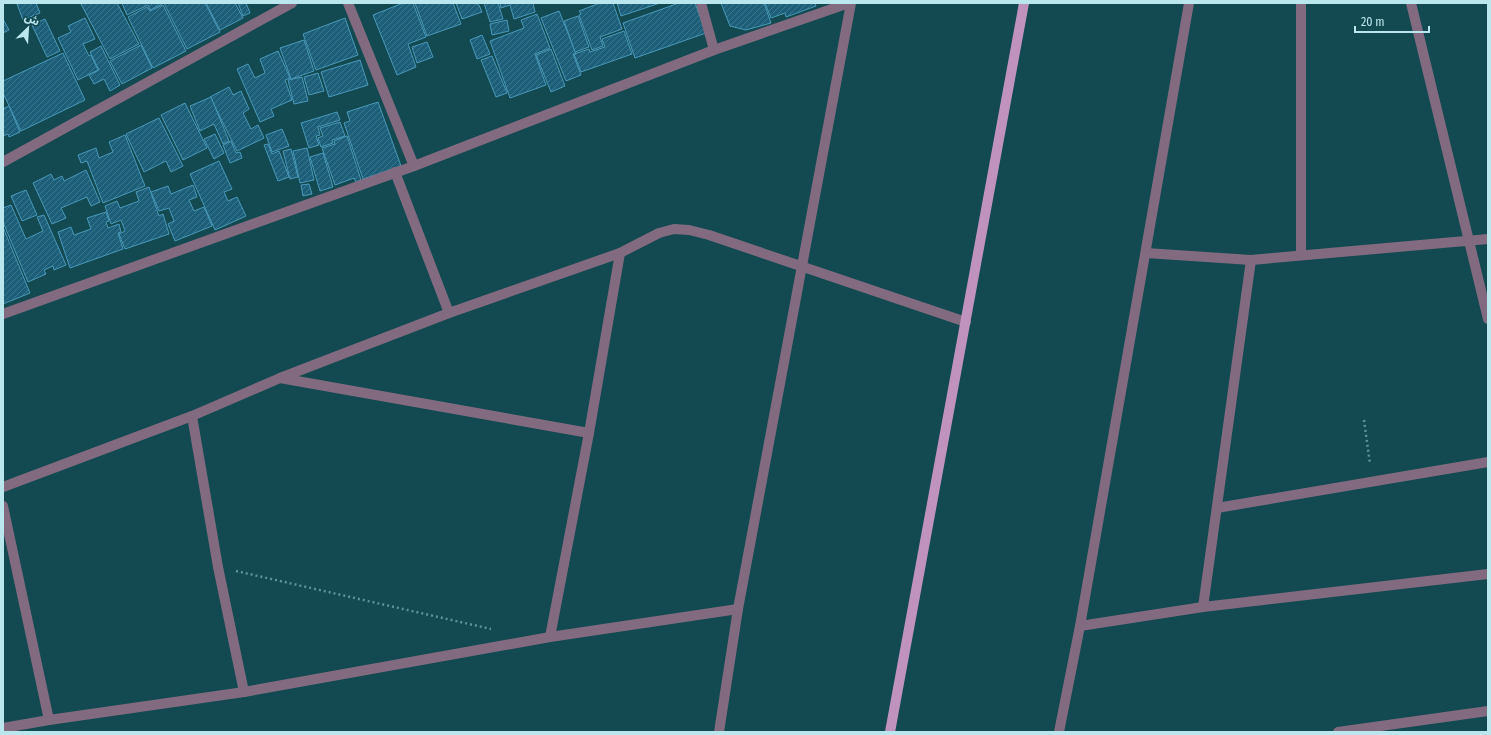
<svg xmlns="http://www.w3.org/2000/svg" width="1491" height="735" viewBox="0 0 1491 735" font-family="'Fira Sans Condensed','Noto Sans Arabic',sans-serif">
  <defs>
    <pattern id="building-hatch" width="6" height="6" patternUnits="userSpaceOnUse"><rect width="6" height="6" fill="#1d5f79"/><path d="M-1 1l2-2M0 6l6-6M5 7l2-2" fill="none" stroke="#3c768c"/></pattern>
  </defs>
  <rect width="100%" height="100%" fill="#134950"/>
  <g fill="url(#building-hatch)" stroke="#4999bb">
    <polygon points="20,3 36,3 40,13 23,20 17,4"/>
    <polygon points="84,3 117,3 139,44 110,59 81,4"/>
    <polygon points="122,3 162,3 162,4 150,10 148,5 127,15"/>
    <polygon points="164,3 205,3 220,32 187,49"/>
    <polygon points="206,3 235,3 243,18 220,30"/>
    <polygon points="238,3 246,3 250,13 243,16"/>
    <polygon points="403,3 413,3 426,37 408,44 416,67 397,75 373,15"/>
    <polygon points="415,3 453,3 461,24 427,36"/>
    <polygon points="456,3 477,3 478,5 479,5 482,12 462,19"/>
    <polygon points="484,3 498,3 503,19 490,22"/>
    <polygon points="500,3 533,3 535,12 514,19 510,5 501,8"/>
    <polygon points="600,3 613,3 622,29 600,37 603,46 592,50 579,15 581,14 579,11"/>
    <polygon points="617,3 660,3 621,16"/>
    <polygon points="679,3 695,3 706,33 635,58 623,23"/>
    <polygon points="721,3 764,3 771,23 746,30 730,26"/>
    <polygon points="765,3 815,3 816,6 786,17 785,13 771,18"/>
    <polygon points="163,5 186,51 153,68 128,17 147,7 150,11"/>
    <polygon points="559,11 576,53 573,54 581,75 566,81 541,18"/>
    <polygon points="537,14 550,48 535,54 546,85 510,98 490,41 524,28 521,20"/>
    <polygon points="578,16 589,47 575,52 564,21"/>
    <polygon points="85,18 95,39 83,44 89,56 91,55 98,70 78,80 58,38 71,32 68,26"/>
    <polygon points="345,18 358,55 316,70 303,34"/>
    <polygon points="3,19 9,30 3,33"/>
    <polygon points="45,19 60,51 47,57 32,25"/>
    <polygon points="507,20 509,31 492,35 490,24"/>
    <polygon points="624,31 632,54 581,72 574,54 589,49 590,52 605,47 602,39"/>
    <polygon points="482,35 490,54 477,59 470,40"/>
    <polygon points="304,40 314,71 291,79 280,48"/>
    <polygon points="427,42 433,57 417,63 412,47"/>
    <polygon points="141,45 152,68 122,84 110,61"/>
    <polygon points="101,46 120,85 110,91 104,79 94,84 89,75 99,70 90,52"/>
    <polygon points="551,49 565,86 551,92 536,55"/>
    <polygon points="278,51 290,78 285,80 292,100 271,109 274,116 260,122 237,69 248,64 255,78 265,73 260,59"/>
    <polygon points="63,53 85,100 21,131 3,93 3,81"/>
    <polygon points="492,56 507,93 496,97 481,60"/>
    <polygon points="360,60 368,85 329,97 321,72"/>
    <polygon points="318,73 324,91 309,95 304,77"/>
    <polygon points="302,77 308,101 294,104 288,80"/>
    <polygon points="229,87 233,95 241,91 249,109 243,113 251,129 258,125 264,138 237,151 210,97"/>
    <polygon points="211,97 229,141 223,144 214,124 200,131 190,106"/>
    <polygon points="378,102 401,166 363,179 344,123 350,121 347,112"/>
    <polygon points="185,103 207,148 183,160 161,115"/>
    <polygon points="9,106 20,132 9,137 8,134 3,136 3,109"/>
    <polygon points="337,112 340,120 318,127 320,135 316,136 319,145 309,148 301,123"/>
    <polygon points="159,118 183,166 171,172 166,161 144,172 126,134"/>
    <polygon points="340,122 345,136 332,140 333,143 321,147 318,138 323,136 320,128"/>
    <polygon points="282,129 289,146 272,152 266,135"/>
    <polygon points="215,134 224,153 214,159 204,139"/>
    <polygon points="125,135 145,186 103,203 87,161 81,163 78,155 96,148 99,158 113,152 109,142"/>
    <polygon points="347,136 361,180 356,182 354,178 335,185 322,148 335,144 334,141"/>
    <polygon points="231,141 236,153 240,152 242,158 230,163 223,145"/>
    <polygon points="268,144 272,154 279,151 289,177 278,181 264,145"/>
    <polygon points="307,148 314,180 300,183 293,151"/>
    <polygon points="291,149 298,177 290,179 283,151"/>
    <polygon points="323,153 333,187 320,191 310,157"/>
    <polygon points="219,161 232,189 224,192 228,201 237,197 246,216 215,230 190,174"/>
    <polygon points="86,170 100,202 91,206 87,197 61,208 66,218 52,224 33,183 51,174 54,180 62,176 64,181"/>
    <polygon points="309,184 312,194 303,196 301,185"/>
    <polygon points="193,185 197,197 189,200 194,211 204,207 212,226 175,241 168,224 174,221 169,208 159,211 151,192 168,186 171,194"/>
    <polygon points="149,187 159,216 163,214 169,234 125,249 119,234 125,231 121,220 111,224 105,206 117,201 120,208 139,201 136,192"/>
    <polygon points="26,190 37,215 22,221 11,196"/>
    <polygon points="11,205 26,239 43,231 37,217 44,215 66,265 54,270 53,266 44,270 46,274 28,282 3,222 3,208"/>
    <polygon points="106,212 109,221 106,222 108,228 119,224 121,232 118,233 123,249 70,268 58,232 71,227 74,235 91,229 87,218"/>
    <polygon points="3,227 30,293 3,304"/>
  </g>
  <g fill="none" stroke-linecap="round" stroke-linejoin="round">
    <g stroke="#609198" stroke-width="2.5" stroke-dasharray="2 3" stroke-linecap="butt">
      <polyline points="1364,420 1370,464"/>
      <polyline points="236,571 491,629"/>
    </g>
    <g stroke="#826b80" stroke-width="10">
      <polyline points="348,3 414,166"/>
      <polyline points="701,3 714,50"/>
      <polyline points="1301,3 1301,255"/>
      <polyline points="1411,3 1488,319"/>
      <polyline points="3,162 292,3"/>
      <polyline points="395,172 449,313"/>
      <polyline points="1146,253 1251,260 1488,239"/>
      <polyline points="3,314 414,166 714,50 849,3"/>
      <polyline points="280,378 589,433"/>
      <polyline points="192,416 218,567 244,692"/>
      <polyline points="3,487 192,416 280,378 449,313 620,253 659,233 674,229 689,230 709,235 966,322"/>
      <polyline points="3,506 49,720"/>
      <polyline points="1217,508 1488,462"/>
      <polyline points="1203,607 1251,260"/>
      <polyline points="1080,626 1203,607 1488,574"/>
      <polyline points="550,637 589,433 620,253"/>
      <polyline points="3,728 49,720 244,692 550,637 738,609"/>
      <polyline points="719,732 738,609 851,3"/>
      <polyline points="1059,732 1080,626 1189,3"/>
      <polyline points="1338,732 1488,711"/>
    </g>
    <polyline stroke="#c093be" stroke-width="10" points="890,732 1024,3"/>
  </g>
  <rect width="1491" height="735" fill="none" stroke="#bae6ed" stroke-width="8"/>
  <g transform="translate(28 28) rotate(25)" stroke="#134950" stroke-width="3" paint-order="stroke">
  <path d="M0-3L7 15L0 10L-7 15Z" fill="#bae6ed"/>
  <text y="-6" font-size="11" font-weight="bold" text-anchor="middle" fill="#bae6ed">ش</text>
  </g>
  <path d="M1355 26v6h74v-6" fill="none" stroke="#bae6ed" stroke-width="2"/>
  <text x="1361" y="26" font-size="12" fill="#bae6ed" stroke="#134950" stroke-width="3" paint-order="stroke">20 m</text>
</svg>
